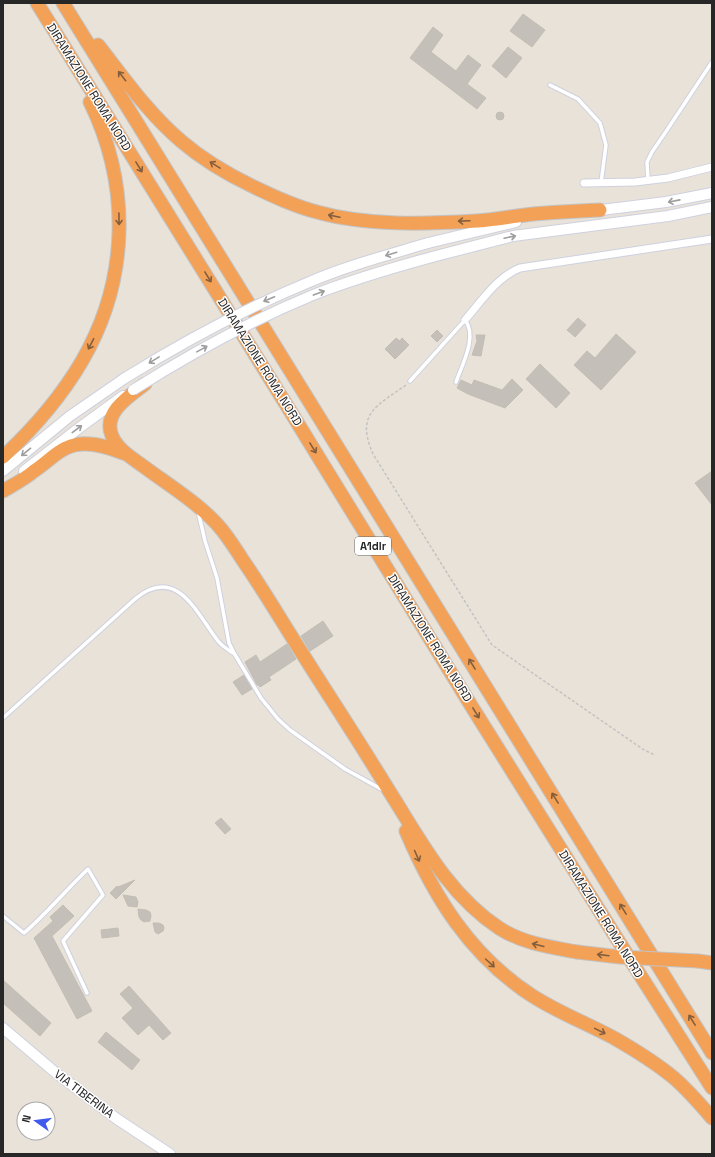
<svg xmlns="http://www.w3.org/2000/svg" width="715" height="1157" viewBox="0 0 715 1157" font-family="'Space Grotesk',sans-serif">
  <rect width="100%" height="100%" fill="#e9e2d8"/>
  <g fill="#c4bfb8" stroke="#c3beb3">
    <polygon points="523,14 545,30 532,47 510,31"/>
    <polygon points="433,27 443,35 431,52 456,71 468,55 481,65 467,84 486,98 477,109 410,58"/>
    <polygon points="508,47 522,58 506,78 492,66"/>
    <circle cx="500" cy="116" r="4"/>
    <polygon points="578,318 586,325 575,337 567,330"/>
    <polygon points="437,330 443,336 437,342 431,336"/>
    <polygon points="616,334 636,352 601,390 574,365 587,351 595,358"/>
    <polygon points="476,335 485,335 481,356 472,355 477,341"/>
    <polygon points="396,338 400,341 402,338 409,345 395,359 385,349"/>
    <polygon points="540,364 570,393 556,408 526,379"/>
    <polygon points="512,379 523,390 505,408 468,394 457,388 461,380 472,385 474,380 502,390"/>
    <polygon points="712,471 712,505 695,483"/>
    <polygon points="323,621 333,636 310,651 301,636"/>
    <polygon points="287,644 296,659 269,677 271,680 260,687 258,685 257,685 245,662 256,655 260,662"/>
    <polygon points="244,675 252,689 242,695 233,682"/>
    <polygon points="221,818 231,829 225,834 215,823"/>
    <polygon points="135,880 116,899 110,893 117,886 118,887"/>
    <polygon points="123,895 136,897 138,902 137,907 128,906"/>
    <polygon points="63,905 74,916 52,936 92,1011 77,1019 34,938 53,921 50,917"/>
    <polygon points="138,909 146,910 150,912 151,916 150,921 144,922 141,920 139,917"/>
    <polygon points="153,923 159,923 163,925 164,928 163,931 158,934 155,932"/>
    <polygon points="118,928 119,936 102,938 101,930"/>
    <polygon points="3,980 51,1023 40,1036 3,1003"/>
    <polygon points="129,986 171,1033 163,1040 149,1025 138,1035 122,1018 133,1008 120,994"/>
    <polygon points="106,1032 140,1060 132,1070 98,1042"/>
  </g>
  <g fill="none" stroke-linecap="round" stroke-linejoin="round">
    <g stroke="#ced1df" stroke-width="5.5">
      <g id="service">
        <polyline points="550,85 578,99 600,123 606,145 601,183"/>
        <polyline points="648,181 647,162 652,152 667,130 712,62"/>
        <path d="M410,381L465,320C478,336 462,365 456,382"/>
        <polyline points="198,511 205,541 217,578 229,643 234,653 261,698 278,719 290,730 345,769 383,790"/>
        <path d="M3,718L135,599C177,564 197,614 218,641C222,646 227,649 233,653"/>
        <path d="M3,916L24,933C47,913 66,890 88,869L103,895L63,941L87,993"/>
      </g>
    </g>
    <g stroke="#ced1df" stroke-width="9">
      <g id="minor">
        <polyline points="584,183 635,182 668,178 712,167"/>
        <path d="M465,320C480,303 498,276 520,268L712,239"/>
      </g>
    </g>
    <g stroke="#ced1df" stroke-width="12">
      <g id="secondary">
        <polyline points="593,211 666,202 712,193"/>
        <polyline points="428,243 516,222"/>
        <polyline points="432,257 513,236 668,216 712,207"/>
        <polyline points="3,471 70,416 125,378"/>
        <polyline points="24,471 79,428 123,396"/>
        <polyline points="3,1028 56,1073 117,1119 170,1154"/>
      </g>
    </g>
    <g stroke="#c3c3c3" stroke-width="15">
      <g id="motorway">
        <polyline points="37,3 292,414 472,707 614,934 712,1088"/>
        <polyline points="63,3 712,1053"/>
        <path d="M98,45C124,78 148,113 181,141C202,159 227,174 252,186C273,196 294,206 317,212C367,226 425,224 476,221C495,220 514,216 533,214C556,212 578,211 600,210"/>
        <path d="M145,384C129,396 102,413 112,436C117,449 132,458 143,466C167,484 203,506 222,530C230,540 237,551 244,562C262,588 278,615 295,642C327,693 360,743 391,794C422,843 449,895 499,928C522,943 549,947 577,952"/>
        <path d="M3,457C33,429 61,397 82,361C129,280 131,186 90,102"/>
        <path d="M3,491C13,485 25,479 34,471C45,464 55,453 66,448C84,439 106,446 123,453"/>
        <path d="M406,831C434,897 470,955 531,995C557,1012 586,1023 614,1038C635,1050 656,1063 674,1078C688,1090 700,1104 712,1118"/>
        <polyline points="698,961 712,963"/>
      </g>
    </g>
    <path stroke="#c3c3c3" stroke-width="1.5" stroke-dasharray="3 2" stroke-linecap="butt" d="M406,385C377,406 355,413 373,454L492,645L644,750L655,755"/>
    <use href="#service" stroke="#fff" stroke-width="3.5"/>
    <use href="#minor" stroke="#fff" stroke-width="7"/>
    <use href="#secondary" stroke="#fff" stroke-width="10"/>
    <use href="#motorway" stroke="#f4a158" stroke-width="13"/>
    <g stroke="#ced1df" stroke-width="12" stroke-linecap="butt">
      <g id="secondary-bridge">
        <path d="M125,378C183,342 244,309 307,283C346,266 388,255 428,243"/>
        <path d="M133,390C190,354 250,321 313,295C351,280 392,268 432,257"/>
      </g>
    </g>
    <g stroke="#c3c3c3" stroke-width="15" stroke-linecap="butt">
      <polyline id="motorway-bridge" points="577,952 620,957 698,961"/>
    </g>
    <use href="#secondary-bridge" stroke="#fff" stroke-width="10"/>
    <use href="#motorway-bridge" stroke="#f4a158" stroke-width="13"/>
  </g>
  <defs><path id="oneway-shaft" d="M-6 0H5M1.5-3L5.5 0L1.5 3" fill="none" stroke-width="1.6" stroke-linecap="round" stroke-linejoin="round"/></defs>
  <g stroke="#835e3d">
    <use href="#oneway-shaft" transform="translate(122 76) rotate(-128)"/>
    <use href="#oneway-shaft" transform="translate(215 165) rotate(-148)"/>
    <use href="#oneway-shaft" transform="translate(139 167) rotate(58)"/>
    <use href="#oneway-shaft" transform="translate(334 216) rotate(-168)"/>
    <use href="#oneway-shaft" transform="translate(119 219) rotate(89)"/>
    <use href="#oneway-shaft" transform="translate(464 221) rotate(178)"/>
    <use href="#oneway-shaft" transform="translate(208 277) rotate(58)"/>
    <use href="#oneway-shaft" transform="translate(91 344) rotate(117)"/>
    <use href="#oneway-shaft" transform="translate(313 448) rotate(58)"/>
    <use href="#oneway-shaft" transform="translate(472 664) rotate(-122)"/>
    <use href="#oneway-shaft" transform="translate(476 713) rotate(58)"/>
    <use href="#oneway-shaft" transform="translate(555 798) rotate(-122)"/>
    <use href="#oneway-shaft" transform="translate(417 856) rotate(66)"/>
    <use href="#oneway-shaft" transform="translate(623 909) rotate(-122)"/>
    <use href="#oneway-shaft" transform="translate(538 945) rotate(-166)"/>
    <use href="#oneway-shaft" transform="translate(603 955) rotate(-173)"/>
    <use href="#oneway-shaft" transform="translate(490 963) rotate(42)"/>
    <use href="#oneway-shaft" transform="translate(692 1020) rotate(-122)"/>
    <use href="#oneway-shaft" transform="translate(600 1031) rotate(26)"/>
  </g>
  <g stroke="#9e9e9e">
    <use href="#oneway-shaft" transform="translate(674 201) rotate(169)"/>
    <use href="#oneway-shaft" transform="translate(510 237) rotate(-12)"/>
    <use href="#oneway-shaft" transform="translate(391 254) rotate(163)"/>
    <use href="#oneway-shaft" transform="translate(319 293) rotate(-20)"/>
    <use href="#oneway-shaft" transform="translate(269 299) rotate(157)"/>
    <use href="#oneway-shaft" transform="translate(202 349) rotate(-29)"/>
    <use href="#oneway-shaft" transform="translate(154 360) rotate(149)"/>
    <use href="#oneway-shaft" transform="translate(77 429) rotate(-37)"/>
    <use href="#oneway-shaft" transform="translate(26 452) rotate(141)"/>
  </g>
  <g text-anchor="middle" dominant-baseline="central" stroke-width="3" stroke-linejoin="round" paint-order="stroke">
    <rect fill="#fff" stroke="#686868" stroke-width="1" x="355" y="537" width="36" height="18" rx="3"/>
    <g font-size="11" font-weight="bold" fill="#272727">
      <text x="373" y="546">A1dir</text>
    </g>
    <g font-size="12" fill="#272727" stroke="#fff">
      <text transform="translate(89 87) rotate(58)">DIRAMAZIONE ROMA NORD</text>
      <text transform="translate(260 362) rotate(58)">DIRAMAZIONE ROMA NORD</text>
      <text transform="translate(430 638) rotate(58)">DIRAMAZIONE ROMA NORD</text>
      <text transform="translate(601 914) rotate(58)">DIRAMAZIONE ROMA NORD</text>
      <text transform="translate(84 1094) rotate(37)">VIA TIBERINA</text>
    </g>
  </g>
  <rect width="715" height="1157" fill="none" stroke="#272727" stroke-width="8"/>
  <g transform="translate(36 1121) rotate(284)"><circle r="19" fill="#ffffff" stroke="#a9a9a9"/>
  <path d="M0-3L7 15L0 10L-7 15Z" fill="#405aee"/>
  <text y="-6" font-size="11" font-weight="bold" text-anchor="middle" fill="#272727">N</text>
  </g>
</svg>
